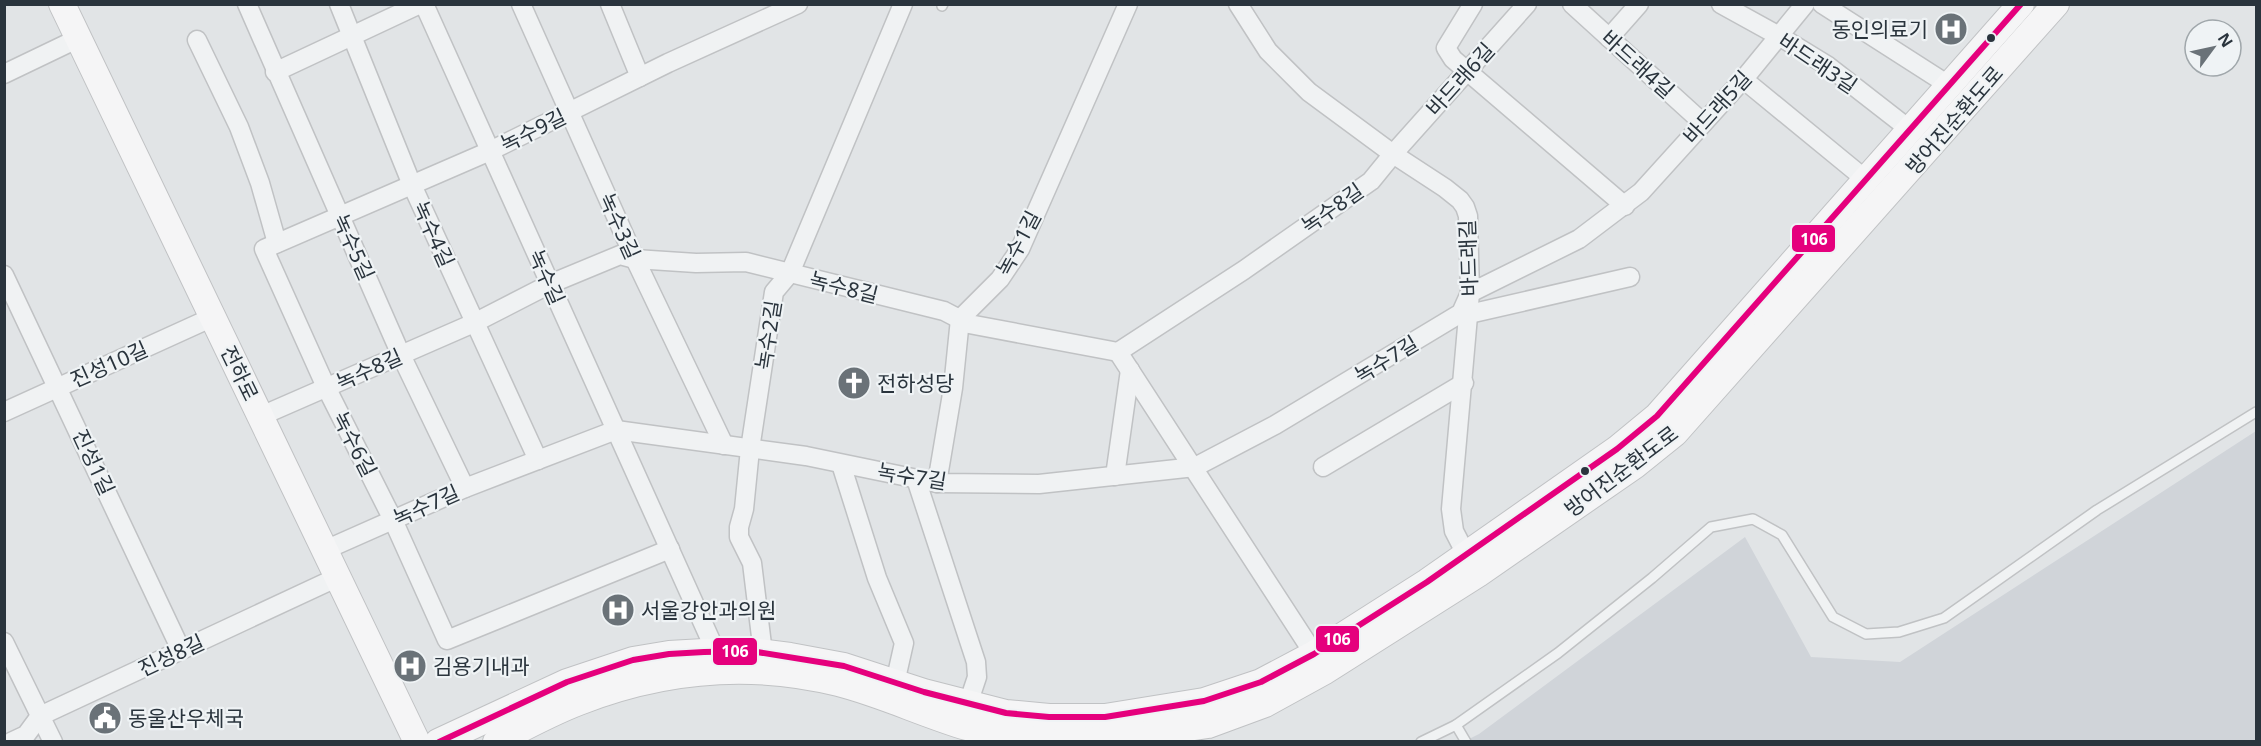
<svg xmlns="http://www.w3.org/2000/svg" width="2261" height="746" viewBox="0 0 2261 746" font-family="'Noto Sans','Noto Sans KR',sans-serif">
  <rect width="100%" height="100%" fill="#e1e4e6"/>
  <polygon fill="#d0d4d9" points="2256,431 2256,741 1463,742 1479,734 1745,537 1811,657 1900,662"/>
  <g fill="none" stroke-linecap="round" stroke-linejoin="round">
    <g stroke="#c0c2c4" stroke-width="12">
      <g id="lane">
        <polyline points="942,6 943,4"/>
        <polyline points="1456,725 1466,742"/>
        <polyline points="1421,742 1456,725 1558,653 1652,578 1711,527 1753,519 1782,535 1833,617 1866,634 1899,632 1944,618 2097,510 2256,412"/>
      </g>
    </g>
    <g stroke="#c0c2c4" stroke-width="21">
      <g id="street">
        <polyline points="247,4 401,355 465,488"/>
        <polyline points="339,4 412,185 538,460"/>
        <polyline points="424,4 716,652"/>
        <polyline points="521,4 635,259 724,445"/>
        <polyline points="610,4 640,77"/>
        <polyline points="1238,4 1268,51 1309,92 1393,154 1445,188 1460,200 1465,207 1468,216 1470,293 1451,509 1454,531 1471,564"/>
        <polyline points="1473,4 1446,48 1453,59 1625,206"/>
        <polyline points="1572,4 1703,123"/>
        <polyline points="1721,4 1779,36 1828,66 1909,129"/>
        <polyline points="1822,4 1950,86"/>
        <polyline points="1609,38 1639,4"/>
        <polyline points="197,40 239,127 260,183 277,243"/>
        <polyline points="275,72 420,4"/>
        <polyline points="4,74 79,38"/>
        <polyline points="1743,79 1865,179"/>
        <polyline points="4,275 181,650"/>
        <polyline points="1469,314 1630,277"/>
        <polyline points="1118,352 1314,654"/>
        <polyline points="4,412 213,317"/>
        <polyline points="261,416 474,323 550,284 620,255 635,259 696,263 746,262 944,311 969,324 1118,352 1244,270 1371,181 1393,154 1527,4"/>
        <polyline points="841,464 877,578 904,643 895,683"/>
        <polyline points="1323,467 1464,383"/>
        <polyline points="1115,476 1130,370"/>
        <polyline points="916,479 976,662 977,677 968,704"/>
        <polyline points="937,483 953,388 960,319 1000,279 1020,249 1128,4"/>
        <polyline points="670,549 447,640 393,520 326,387 264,249 490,151 668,63 798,4"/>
        <polyline points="325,550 465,488 616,430 806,456 937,483 1039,484 1195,467 1275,425 1461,313 1470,293 1579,239 1641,192 1747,75 1805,4"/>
        <polyline points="4,642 53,742"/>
        <polyline points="763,653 752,563 739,537 739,527 744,509 750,449 774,292 790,273 903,4"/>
        <polyline points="11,742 26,735 40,716 338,577"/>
      </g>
    </g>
    <g stroke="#c0c2c4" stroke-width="28">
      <g id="secondary">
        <polyline points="62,4 417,742"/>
        <polyline points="438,742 567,682 633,660 669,654 704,652 751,651 790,656 844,666 924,692 1006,713 1049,717 1105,717 1204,701 1261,682 1314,654 1427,582 1617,449 1657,416 2021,4"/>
        <path d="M496,742C523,728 550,713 579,702C664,669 749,661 838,683C881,694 921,713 963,726C991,734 1020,737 1049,742"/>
        <polyline points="1056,742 1107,740 1208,725 1265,704 1325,671 1478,574 1634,466 1675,433 2056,4"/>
      </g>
    </g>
    <use href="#lane" stroke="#f0f2f3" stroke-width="9"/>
    <use href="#street" stroke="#f0f2f3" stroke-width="18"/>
    <use href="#secondary" stroke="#f5f5f6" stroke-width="26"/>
    <g stroke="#eff3f5" stroke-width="10">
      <polyline id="bus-1" points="439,742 567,682 633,660 669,654 704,652 751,651 844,666 924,692 1006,713 1049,717 1105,717 1204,701 1261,682 1314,654 1427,582 1617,449 1657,416 2021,4"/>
    </g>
    <use href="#bus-1" stroke="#e5007d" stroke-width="6"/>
  </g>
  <defs>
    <g id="hospital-disc" transform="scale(1.725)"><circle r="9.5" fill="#6a7278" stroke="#eff3f5"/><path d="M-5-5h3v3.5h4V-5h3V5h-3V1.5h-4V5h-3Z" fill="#fff"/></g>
    <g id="church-disc" transform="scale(1.725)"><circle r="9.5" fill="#6a7278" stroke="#eff3f5"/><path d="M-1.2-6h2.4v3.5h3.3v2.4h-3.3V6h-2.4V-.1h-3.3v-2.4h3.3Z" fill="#fff"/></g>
    <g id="civic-disc" transform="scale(1.725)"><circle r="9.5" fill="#6a7278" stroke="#eff3f5"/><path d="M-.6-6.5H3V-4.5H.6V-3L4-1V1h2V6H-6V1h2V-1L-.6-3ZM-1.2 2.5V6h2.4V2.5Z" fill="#fff"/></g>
  </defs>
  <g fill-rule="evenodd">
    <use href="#hospital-disc" x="1951" y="29"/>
    <use href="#church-disc" x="854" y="383"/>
    <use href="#hospital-disc" x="618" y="610"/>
    <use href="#hospital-disc" x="410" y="666"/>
    <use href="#civic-disc" x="105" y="718"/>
  </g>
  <g fill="#2a343d" stroke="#eff3f5" stroke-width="2">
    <circle cx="1991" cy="38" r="5"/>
    <circle cx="1585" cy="471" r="5"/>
  </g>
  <g text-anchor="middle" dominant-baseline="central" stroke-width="4.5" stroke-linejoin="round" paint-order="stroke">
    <g font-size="21" fill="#2a343d" stroke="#eff3f5" text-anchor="start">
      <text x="1928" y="29" text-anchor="end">동인의료기</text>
      <text x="877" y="383">전하성당</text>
      <text x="641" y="610">서울강안과의원</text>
      <text x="433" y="666">김용기내과</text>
      <text x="128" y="718">동울산우체국</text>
    </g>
    <g font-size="21" fill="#2a343d" stroke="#eff3f5">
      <text transform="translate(1818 63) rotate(34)">바드래3길</text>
      <text transform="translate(1638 64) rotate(42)">바드래4길</text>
      <text transform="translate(1460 79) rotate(-48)">바드래6길</text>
      <text transform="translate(1717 107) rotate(-48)">바드래5길</text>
      <text transform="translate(1954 120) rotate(-49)">방어진순환도로</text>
      <text transform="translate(533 130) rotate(-26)">녹수9길</text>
      <text transform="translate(1332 208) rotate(-35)">녹수8길</text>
      <text transform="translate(620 226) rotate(66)">녹수3길</text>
      <text transform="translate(434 234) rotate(66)">녹수4길</text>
      <text transform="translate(1018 243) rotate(-62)">녹수1길</text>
      <text transform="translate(354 247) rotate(66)">녹수5길</text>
      <text transform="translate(1468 258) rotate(-92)">바드래길</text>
      <text transform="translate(547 277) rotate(66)">녹수길</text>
      <text transform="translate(844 287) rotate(14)">녹수8길</text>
      <text transform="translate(768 335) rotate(-81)">녹수2길</text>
      <text transform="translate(1386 359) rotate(-31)">녹수7길</text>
      <text transform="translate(109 364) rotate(-24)">진성10길</text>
      <text transform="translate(369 369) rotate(-24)">녹수8길</text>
      <text transform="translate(240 373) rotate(64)">전하로</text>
      <text transform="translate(355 444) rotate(63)">녹수6길</text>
      <text transform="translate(94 462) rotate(65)">진성1길</text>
      <text transform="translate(1621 471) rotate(-37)">방어진순환도로</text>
      <text transform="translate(912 476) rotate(9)">녹수7길</text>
      <text transform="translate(426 505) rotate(-24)">녹수7길</text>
      <text transform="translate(171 655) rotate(-25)">진성8길</text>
    </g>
  </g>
  <g stroke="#eff3f5" stroke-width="2">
    <rect x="1791" y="224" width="45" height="29" rx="6" fill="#e5007d"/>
    <rect x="1315" y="625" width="45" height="28" rx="6" fill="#e5007d"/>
    <rect x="712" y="637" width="46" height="29" rx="6" fill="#e5007d"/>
  </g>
  <g font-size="16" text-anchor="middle" font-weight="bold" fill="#fff">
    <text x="1814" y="245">106</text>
    <text x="1337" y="645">106</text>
    <text x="735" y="657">106</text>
  </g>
  <rect width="2261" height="746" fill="none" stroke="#2a343d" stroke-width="12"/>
  <g transform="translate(2213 48) rotate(57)"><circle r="28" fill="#eff3f5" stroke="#a0a7ab" stroke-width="1.5"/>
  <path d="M0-4.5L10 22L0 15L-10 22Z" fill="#6a7278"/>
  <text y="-9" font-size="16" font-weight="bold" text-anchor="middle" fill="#2a343d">N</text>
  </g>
</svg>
